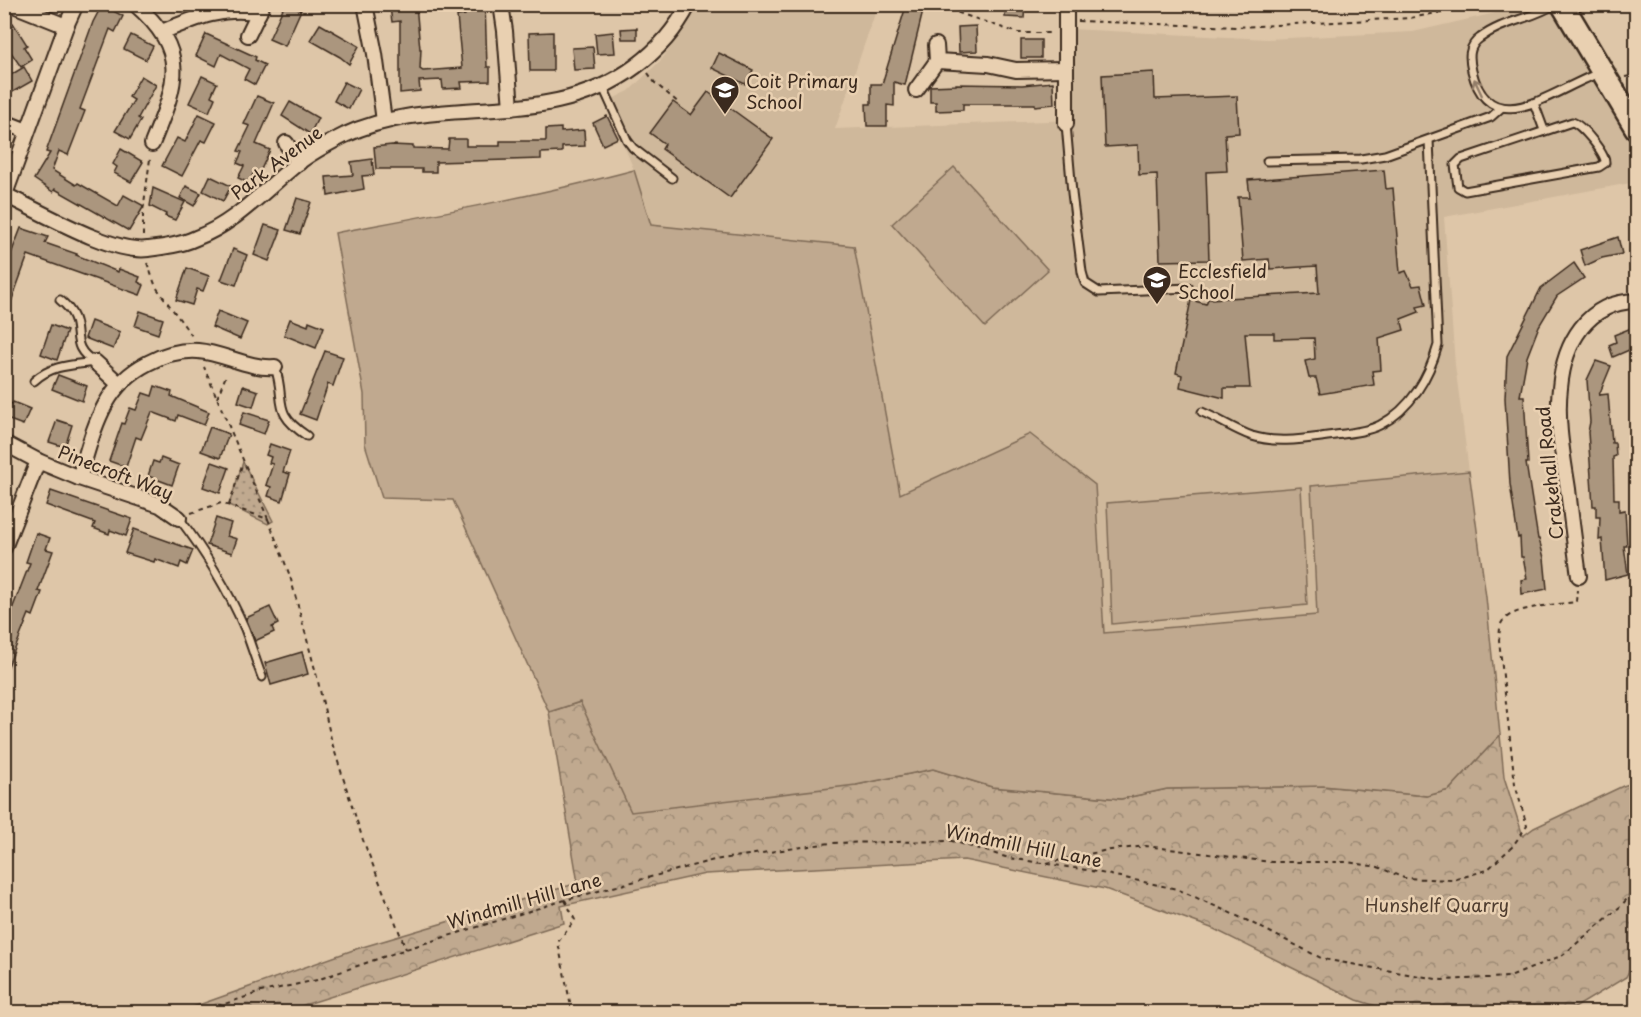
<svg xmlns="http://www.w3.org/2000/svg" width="1641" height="1017" viewBox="0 0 1641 1017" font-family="'Playpen Sans',sans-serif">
  <defs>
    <pattern id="grass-dots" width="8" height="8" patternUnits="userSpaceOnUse" patternTransform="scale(1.5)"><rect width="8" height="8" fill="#c0a98f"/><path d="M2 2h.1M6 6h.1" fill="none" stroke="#9d8a74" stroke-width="1.8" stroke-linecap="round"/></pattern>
    <pattern id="forest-crowns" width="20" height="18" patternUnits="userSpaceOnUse" patternTransform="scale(1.5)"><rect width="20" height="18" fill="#c0a98f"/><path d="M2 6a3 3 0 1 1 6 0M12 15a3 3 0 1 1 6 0" fill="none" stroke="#9d8a74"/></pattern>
  </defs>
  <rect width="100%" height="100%" fill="#dec6a8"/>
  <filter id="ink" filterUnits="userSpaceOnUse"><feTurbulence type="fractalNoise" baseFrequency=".0167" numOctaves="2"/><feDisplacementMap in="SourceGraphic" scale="12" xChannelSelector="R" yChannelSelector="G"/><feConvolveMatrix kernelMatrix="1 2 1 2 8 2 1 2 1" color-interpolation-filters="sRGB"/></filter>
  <g filter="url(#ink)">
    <polygon fill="#cfb89b" points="697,5 878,5 835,129 1072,120 1071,29 1267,39 1413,32 1530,5 1549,5 1636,145 1636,182 1444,217 1455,365 1469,471 1311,486 1317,615 1104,633 1094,484 1030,434 900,494 854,246 650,225 634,170 606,102 629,91 662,59 687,25"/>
    <polygon fill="url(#grass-dots)" stroke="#7e6a56" stroke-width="1.5" points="243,462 273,521 268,524 229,505"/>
    <polygon fill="url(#forest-crowns)" stroke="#7e6a56" stroke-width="1.5" points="580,702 856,785 933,769 992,787 1121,799 1167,789 1323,786 1427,796 1449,790 1500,735 1504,777 1523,836 1534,828 1623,786 1636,782 1636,956 1626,977 1568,1012 1395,1012 1357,1000 1214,929 1105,889 964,860 705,874 561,906 564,923 282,1012 179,1012 356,949 578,883 549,712"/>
    <g fill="#c0a98f" stroke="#7e6a56" stroke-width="1.5">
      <polygon points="954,167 1048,270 985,327 892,224"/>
      <path d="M634,170L651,225L854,246L900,494L1030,434L1095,485L1104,633L1317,615L1311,486L1469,471L1486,597L1500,735L1449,790L1427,796L1323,786L1167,789L1121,799L992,787L933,769L856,785L631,812L580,702L549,712L453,500L382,498L365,444L364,394L335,233C435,214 536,196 634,170Z"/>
      <polygon points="1301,487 1307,605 1112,624 1107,503"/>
    </g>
    <g fill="#ab967e" stroke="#3b2a1e" stroke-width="1.5">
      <polygon points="285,4 301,10 285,46 269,39"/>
      <polygon points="407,4 416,4 420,49 421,49 420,69 423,71 462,68 457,16 465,15 464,4 485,4 487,67 490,67 490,81 461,82 462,88 443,89 442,80 419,81 420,91 400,93 400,21 392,22 390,7"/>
      <polygon points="1006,4 1025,4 1024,18 1005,17"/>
      <polygon points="102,5 123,16 115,32 110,29 80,109 85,111 68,155 59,151 52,170 76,185 78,183 118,206 124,195 144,206 129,231 55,189 53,192 34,179 50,153 46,152 93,22"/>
      <polygon points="906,6 923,11 905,85 894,82 894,106 887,105 887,126 867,126 866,104 871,104 871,84 882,84"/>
      <polygon points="13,23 27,45 24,47 32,60 21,67 4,42 4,29"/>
      <polygon points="320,24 359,46 349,64 340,57 310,40"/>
      <polygon points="976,26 977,51 959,52 958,27"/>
      <polygon points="637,28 637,39 622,39 621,29"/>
      <polygon points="553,32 553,71 530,71 529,33"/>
      <polygon points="613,32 615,53 597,54 595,34"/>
      <polygon points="206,34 256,57 255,60 265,65 255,85 244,79 249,69 221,54 216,66 196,56"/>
      <polygon points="131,35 153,46 146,60 124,49"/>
      <rect x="1021" y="40" width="20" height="18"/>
      <polygon points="593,47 595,69 574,70 572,48"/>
      <polygon points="719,53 753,70 745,84 712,68"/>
      <polygon points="24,67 32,81 4,97 4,79"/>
      <polygon points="1154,72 1155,99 1237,96 1239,133 1225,134 1227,171 1206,172 1209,260 1160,261 1157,174 1139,175 1138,145 1105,147 1102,75"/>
      <polygon points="141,76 156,85 138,118 141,120 130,139 115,131 134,100 129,97"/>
      <polygon points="202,76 217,83 211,96 215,98 209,112 189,103"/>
      <polygon points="344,82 359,89 349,109 334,101"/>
      <polygon points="1053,82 1054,104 1035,106 1035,104 963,104 963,110 936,111 936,102 930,102 930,86 956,85 956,84 1022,85"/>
      <polygon points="708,92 773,139 730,198 662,149 665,144 650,133 673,102 691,115"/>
      <polygon points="257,96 274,103 256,144 270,150 258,176 253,174 249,183 238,178 244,166 237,163 242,152 238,151 250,126 244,124"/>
      <polygon points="290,102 318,118 310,134 282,116"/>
      <polygon points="199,114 216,122 206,142 201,140 182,176 162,166 177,138 185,142"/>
      <polygon points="607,116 618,138 603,145 593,123"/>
      <polygon points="561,128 561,132 584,130 585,146 562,147 562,152 541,153 541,159 436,162 436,172 422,172 422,169 376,169 374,147 392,145 413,146 413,148 448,149 449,139 466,139 466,146 500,146 500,141 546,141 546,129"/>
      <polygon points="121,149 143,162 131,182 114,173 117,167 113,164"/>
      <polygon points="372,159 374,175 362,176 364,189 328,196 326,177 353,175 351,162"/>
      <polygon points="1384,170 1386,189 1393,188 1400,273 1406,271 1413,286 1421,285 1426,305 1417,307 1419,312 1401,319 1404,330 1379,338 1381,370 1372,371 1374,385 1320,394 1316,378 1309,378 1305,361 1315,359 1314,338 1274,339 1274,333 1245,333 1250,388 1224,388 1224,398 1180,387 1182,375 1176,373 1191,300 1206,304 1208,299 1319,293 1317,266 1270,269 1269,259 1243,261 1238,197 1250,197 1248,180"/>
      <polygon points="210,176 231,186 223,201 203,191"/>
      <polygon points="186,186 201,193 194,206 180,198"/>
      <polygon points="153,188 185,202 175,220 165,216 166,214 150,206"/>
      <polygon points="297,198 311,202 300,234 286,230"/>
      <polygon points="265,225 281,230 269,261 254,255"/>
      <polygon points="21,228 48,237 45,243 77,254 76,255 118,272 119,269 140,277 138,282 144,285 140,295 28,255 6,316 4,316 4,272"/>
      <polygon points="1618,237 1622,254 1602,258 1585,266 1580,250"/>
      <polygon points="233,249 247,255 236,285 221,280"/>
      <polygon points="1574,263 1584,278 1557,296 1539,326 1527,357 1520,396 1524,396 1528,463 1526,463 1538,539 1539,539 1544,558 1547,589 1522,594 1521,580 1527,579 1523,557 1521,557 1520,537 1518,538 1510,484 1505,398 1507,356 1541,288"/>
      <polygon points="187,268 209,276 203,291 197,289 192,305 176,300"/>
      <polygon points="140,311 163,319 158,334 135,326"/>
      <polygon points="218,311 247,323 240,339 212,327"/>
      <polygon points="290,319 308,326 309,321 324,327 316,348 284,335"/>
      <polygon points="91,321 120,332 113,349 85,338"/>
      <polygon points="51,325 67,331 57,360 41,354"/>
      <polygon points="1636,326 1636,347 1613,357 1609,345 1616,342 1614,335"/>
      <polygon points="325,351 343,357 333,386 328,384 316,420 300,414"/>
      <polygon points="1596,361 1611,366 1599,395 1608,394 1612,443 1615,443 1616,456 1613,457 1614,499 1619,499 1619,511 1625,510 1627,546 1624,546 1628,574 1605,580 1602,539 1599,540 1600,517 1596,517 1596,506 1593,506 1588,432 1590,422 1587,380"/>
      <polygon points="58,375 87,386 82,401 52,389"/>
      <polygon points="155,386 172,392 171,396 209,412 204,425 178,415 176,421 152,412 141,439 136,437 126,467 109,461 122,423 124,424 130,408 136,410 143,393 152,396"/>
      <polygon points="243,386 258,391 253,407 238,402"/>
      <polygon points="8,402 12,404 13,402 30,409 23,425 4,418 4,411"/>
      <polygon points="244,412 269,420 264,434 239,425"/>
      <polygon points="57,420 72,425 65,447 49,442"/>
      <polygon points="210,427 229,434 220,458 201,451"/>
      <polygon points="270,444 290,451 283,472 290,474 282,501 268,496 271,487 266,485 273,464 269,463 271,457 266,455"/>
      <polygon points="161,458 179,465 172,485 148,476 153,461 159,463"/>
      <polygon points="212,462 229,468 220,493 203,487"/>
      <polygon points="51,491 132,519 126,536 110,530 109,534 93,528 95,523 46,505"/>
      <polygon points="216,518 231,523 227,536 237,539 232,553 207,545"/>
      <polygon points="134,529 193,550 187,565 181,562 179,568 155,559 154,562 125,553"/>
      <polygon points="36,533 50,538 46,549 53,551 38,591 42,592 33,616 29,614 4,676 4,630 30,563 26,562"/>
      <polygon points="270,607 278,624 272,627 274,632 255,641 246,618"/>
      <polygon points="302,652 308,674 271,685 265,663"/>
    </g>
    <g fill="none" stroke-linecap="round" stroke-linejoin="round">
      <g stroke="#3b2a1e" stroke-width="11">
        <g id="lane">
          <path d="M1555,4C1533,19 1504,20 1480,38C1468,46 1469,58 1472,71C1490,145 1557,87 1600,73"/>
          <polyline points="603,87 627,140 633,148 672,178"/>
          <polyline points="1534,103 1544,130"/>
          <path d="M1572,122C1581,124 1606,154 1605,163L1599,167L1465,191L1458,187L1455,165L1461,159Z"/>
          <polyline points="1066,124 1072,193 1082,272 1085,283 1099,292 1189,288"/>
          <polyline points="1267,161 1361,159 1385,155 1491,117 1500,109"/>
          <path d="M275,367C287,402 270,411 307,436"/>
          <path d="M34,381C51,365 72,365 95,362C63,344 91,325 60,300"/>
          <path d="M1202,412C1219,419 1235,430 1252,436C1274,443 1299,440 1321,437C1338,434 1365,433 1380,425C1411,409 1429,377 1438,345L1429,140"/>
          <path d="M179,518C205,552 228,590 245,629C251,645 256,661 262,677"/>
        </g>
      </g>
      <g stroke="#3b2a1e" stroke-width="18">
        <g id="street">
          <polyline points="11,4 66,26"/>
          <path d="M135,4C191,53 176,84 152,144"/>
          <polyline points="365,4 375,54 384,121"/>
          <polyline points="501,4 505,31 511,108"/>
          <polyline points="1066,4 1066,124"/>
          <path d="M162,32C193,19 225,5 259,13"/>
          <polyline points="248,35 262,6"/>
          <polyline points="936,45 937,61 988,64 1016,70 1065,69"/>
          <polyline points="916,90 937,61"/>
          <polyline points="4,122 27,131"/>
          <polyline points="286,143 299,163"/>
          <path d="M5,195C40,211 111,254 148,249C164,247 181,245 196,238C236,223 265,189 298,163C312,152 329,143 345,135C439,91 547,133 636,66C658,50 676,29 689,4"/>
          <polyline points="4,197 66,26 76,4"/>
          <polyline points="95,362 119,384"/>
          <polyline points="4,443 38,461 79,478 160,505 179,518"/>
          <path d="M79,478C94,431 101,387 148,363C163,355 181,350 198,351C224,353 248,369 275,367"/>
          <polyline points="4,548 38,461"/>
          <path d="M1579,576C1575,547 1571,518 1568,489C1563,456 1556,421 1560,388C1564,343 1587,302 1636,301"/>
        </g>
      </g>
      <g stroke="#3b2a1e" stroke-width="26">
        <polyline id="primary" points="1562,4 1636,128"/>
      </g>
      <g stroke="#3b2a1e" stroke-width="2" stroke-dasharray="4.5 4.5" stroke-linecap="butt">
        <polyline points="932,4 1018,33 1053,33"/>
        <polyline points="1078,21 1237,27 1410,18 1485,4"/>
        <polyline points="648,73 655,83 680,104"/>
        <polyline points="1625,77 1636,75"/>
        <polyline points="143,236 143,211 150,159"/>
        <polyline points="147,263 156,287 192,336"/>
        <polyline points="217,398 227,373"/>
        <polyline points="229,505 243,462"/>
        <polyline points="191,513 221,503 268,519 204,367"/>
        <polyline points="268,519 290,576 317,677 332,743 363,840 406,949"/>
        <path d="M1047,863L1103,851L1146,846L1271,862H1347L1378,867L1404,878L1453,880L1487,870L1512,847L1527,826L1515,784L1499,640C1500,634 1499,627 1502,622C1513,606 1557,605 1576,602L1577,590"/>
        <polyline points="565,900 575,920 558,942 572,1012"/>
        <polyline points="200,1012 261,992 317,980 406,949 565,900 714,860 830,843 952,841 1009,858 1087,870 1177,889 1246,920 1323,959 1442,980 1510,977 1563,955 1621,906 1636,888"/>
      </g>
      <use href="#lane" stroke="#e9d0b1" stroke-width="7"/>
      <use href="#street" stroke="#e9d0b1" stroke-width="14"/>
      <use href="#primary" stroke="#e9d0b1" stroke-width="21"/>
    </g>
    <defs><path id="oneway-shaft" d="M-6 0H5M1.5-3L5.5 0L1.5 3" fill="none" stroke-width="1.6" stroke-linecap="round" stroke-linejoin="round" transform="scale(1.5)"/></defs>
    <use stroke="#927d68" href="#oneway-shaft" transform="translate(1478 87) rotate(-115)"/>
  </g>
  <defs>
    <g id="school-pin" transform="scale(1.5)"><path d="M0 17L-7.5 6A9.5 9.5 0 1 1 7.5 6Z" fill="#3b2a1e" stroke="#e9d0b1"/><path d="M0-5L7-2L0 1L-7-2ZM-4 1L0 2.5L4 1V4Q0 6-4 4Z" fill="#fff"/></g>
  </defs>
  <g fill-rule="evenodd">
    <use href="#school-pin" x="725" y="90"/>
    <use href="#school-pin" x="1157" y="280"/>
  </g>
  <g text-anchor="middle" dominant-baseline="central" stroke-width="5" stroke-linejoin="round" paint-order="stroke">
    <g font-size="18" fill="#3b2a1e" stroke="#e9d0b1" text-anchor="start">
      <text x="746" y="80">Coit Primary<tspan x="746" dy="21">School</tspan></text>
      <text x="1178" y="270">Ecclesfield<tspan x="1178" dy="21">School</tspan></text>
    </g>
    <g font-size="18" fill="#3b2a1e" stroke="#e9d0b1">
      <text transform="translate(276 162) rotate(-37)">Park Avenue</text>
      <text transform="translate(116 472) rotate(21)">Pinecroft Way</text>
      <text transform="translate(1549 473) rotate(-96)">Crakehall Road</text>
      <text transform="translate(1024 845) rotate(11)">Windmill Hill Lane</text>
      <text transform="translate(524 900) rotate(-16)">Windmill Hill Lane</text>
    </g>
    <g font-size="18" fill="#4f3d2f" stroke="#e9d0b1">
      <text x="1437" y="904">Hunshelf Quarry</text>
    </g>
  </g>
  <rect width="1641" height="1017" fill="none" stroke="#e9d0b1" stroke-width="24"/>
  <rect x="12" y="12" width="1617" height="993" fill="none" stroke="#3b2a1e" stroke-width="2" filter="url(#ink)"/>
</svg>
